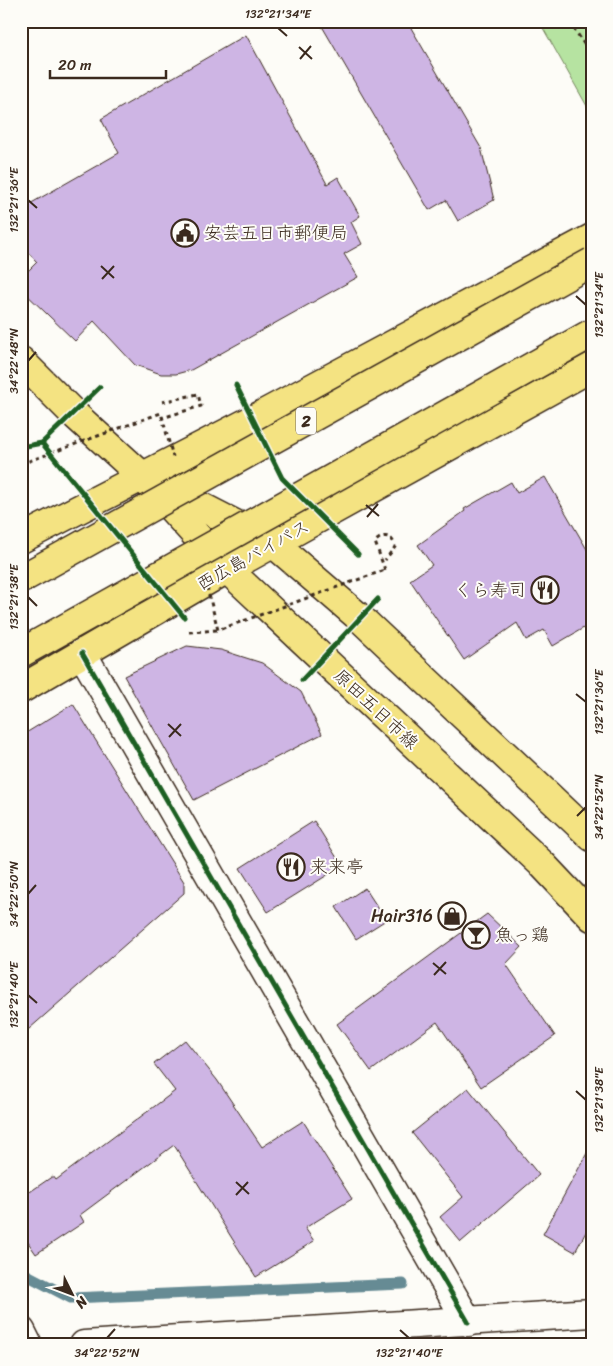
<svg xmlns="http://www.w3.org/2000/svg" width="613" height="1366" viewBox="0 0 613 1366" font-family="Sriracha,'Klee One',sans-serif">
  <rect width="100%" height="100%" fill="#fdfcf7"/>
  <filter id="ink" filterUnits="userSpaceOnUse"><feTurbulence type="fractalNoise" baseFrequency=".02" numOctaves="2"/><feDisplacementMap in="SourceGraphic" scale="10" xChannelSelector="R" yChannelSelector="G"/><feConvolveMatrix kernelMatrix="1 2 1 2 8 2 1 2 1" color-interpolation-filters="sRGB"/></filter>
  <g filter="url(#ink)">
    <polygon fill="#b6e3a1" stroke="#788660" points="539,21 592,21 592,115"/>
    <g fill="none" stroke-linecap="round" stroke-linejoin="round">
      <polyline stroke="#668b94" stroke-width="11" points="21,1272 71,1298 403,1284"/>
    </g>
    <g fill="#ceb5e4" stroke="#3b2a1e">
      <polygon points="319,21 407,21 481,148 494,200 458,221 446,200 429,210"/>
      <polygon points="246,35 327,184 338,177 360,216 351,222 362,244 344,254 358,277 191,370 176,374 161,374 135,365 94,321 75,341 21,289 21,278 37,262 21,245 21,209 119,153 101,119"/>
      <polygon points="545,477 592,558 592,623 553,646 544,630 526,640 517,623 464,660 410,580 432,565 418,545 465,511 464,509 511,482 517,493"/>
      <polygon points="187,646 221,650 262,663 301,692 322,734 194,800 124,676"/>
      <polygon points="73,704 184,882 184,893 21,1036 21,736"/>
      <polygon points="314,821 342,866 268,912 240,868"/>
      <polygon points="365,888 386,920 356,939 336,907"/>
      <polygon points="487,914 522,947 506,964 555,1036 481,1087 437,1022 371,1071 337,1024"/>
      <polygon points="185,1040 217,1080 262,1147 303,1121 352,1199 305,1228 314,1241 256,1277 174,1145 80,1215 84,1222 36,1254 21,1232 21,1198 53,1176 56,1180 175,1091 154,1064"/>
      <polygon points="468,1088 539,1175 461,1242 440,1217 463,1197 412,1133"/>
      <polygon points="592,1144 592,1221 575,1252 543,1234"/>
    </g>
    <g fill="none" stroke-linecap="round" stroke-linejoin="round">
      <g stroke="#3b2a1e" stroke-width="31">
        <g id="minor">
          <polyline points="82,653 468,1322"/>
          <polyline points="21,1331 28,1345"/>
          <polyline points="84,1345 592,1313"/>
        </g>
      </g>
      <g stroke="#3b2a1e" stroke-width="31">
        <g id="major">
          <polyline points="21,361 73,413 142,476 227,569 542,864 592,917"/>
          <polyline points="159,485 274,544 360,618 592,837"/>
        </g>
      </g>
      <g stroke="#3b2a1e" stroke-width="31">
        <g id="highway">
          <polyline points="21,539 254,419 592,238"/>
          <polyline points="21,689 227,569 592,367"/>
        </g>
      </g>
      <g stroke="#3b2a1e" stroke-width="3" stroke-dasharray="4 4" stroke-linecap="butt">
        <polyline points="569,21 592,56"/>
        <polyline points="162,402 198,394 201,406 162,418"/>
        <path d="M385,570L375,542C383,533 393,535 395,547L385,560"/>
        <polyline points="189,632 218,630"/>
      </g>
      <use href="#minor" stroke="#fdfcf7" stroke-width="28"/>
      <use href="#major" stroke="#f4e382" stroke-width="28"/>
      <use href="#highway" stroke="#f4e382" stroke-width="28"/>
      <g stroke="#3b2a1e" stroke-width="31" stroke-linecap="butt">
        <g id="highway-bridge">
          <polyline points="21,579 592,262"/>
          <polyline points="21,653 592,333"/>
        </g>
      </g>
      <g stroke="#3b2a1e" stroke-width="3" stroke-dasharray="4 4" stroke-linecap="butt">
        <polyline points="21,464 161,413 173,457"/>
        <polyline points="207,587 218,630 385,570"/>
      </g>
      <use href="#highway-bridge" stroke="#f4e382" stroke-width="28"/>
      <g stroke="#fdfcf7" stroke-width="8">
        <g id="cycleway">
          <polyline points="236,385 282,478 358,554"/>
          <polyline points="42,443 184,617"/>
          <polyline points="21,447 42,443 100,387"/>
          <polyline points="82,653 468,1322"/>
          <polyline points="302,680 378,599"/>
        </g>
      </g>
      <use href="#cycleway" stroke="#1b5e20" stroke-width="5"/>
    </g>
  </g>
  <path fill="none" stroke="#3b2a1e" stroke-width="2" d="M278,28L287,36M299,47L312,59M300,59L311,46M28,200L37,208M101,266L114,278M102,279L114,266M576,296L586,305M28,361L36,352M366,505L379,516M367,517L378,504M28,597L37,606M576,694L586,702M168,724L181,736M169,737L181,724M577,816L586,807M28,894L36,885M433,963L446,974M434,975L446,962M28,995L37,1003M576,1091L586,1100M236,1182L249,1194M236,1195L248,1182M400,1330L409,1338M107,1338L115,1329"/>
  <defs>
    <g id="civic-ring" transform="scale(1.4375)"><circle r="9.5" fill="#fdfcf7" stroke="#3b2a1e" stroke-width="1.5"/><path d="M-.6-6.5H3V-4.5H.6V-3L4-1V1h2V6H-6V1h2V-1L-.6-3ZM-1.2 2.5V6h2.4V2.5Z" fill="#3b2a1e"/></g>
    <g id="restaurant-ring" transform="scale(1.4375)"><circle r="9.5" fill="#fdfcf7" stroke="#3b2a1e" stroke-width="1.5"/><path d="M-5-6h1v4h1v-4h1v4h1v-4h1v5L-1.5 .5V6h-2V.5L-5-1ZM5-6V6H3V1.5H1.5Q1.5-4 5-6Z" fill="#3b2a1e"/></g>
    <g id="shop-ring" transform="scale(1.4375)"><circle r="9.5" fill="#fdfcf7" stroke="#3b2a1e" stroke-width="1.5"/><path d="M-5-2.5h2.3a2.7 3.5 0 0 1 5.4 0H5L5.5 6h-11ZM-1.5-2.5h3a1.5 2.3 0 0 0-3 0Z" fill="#3b2a1e"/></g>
    <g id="bar-ring" transform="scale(1.4375)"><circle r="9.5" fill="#fdfcf7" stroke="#3b2a1e" stroke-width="1.5"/><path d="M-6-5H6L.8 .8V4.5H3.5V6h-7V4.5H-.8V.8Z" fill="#3b2a1e"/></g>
  </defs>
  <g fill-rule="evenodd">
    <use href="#civic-ring" x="185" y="233"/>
    <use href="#restaurant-ring" x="545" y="590"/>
    <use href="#restaurant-ring" x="291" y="867"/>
    <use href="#shop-ring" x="452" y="916"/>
    <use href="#bar-ring" x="476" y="935"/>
  </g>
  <g text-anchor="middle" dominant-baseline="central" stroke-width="4" stroke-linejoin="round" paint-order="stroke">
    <rect fill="#fdfcf7" stroke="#75695f" stroke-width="1" x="296" y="407.5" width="20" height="27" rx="4"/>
    <g font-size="16" font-weight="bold" fill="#3b2a1e">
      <text x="306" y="421">2</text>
    </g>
    <g font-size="18" fill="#3b2a1e" stroke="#fdfcf7" text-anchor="start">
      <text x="204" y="233">安芸五日市郵便局</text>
      <text x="526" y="590" text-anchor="end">くら寿司</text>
      <text x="310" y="867">来来亭</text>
      <text x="433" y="916" text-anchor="end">Hair316</text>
      <text x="495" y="935">魚っ鶏</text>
    </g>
    <g font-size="18" fill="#3b2a1e" stroke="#fdfcf7">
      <text transform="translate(253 555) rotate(-29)">西広島バイパス</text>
      <text transform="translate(376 709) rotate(43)">原田五日市線</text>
    </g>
  </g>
  <rect width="613" height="1366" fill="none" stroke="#fdfcf7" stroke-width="55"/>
  <g transform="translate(72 1294) rotate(132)" stroke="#fdfcf7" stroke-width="4" paint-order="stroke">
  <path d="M0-4L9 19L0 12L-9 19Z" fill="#3b2a1e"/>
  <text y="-8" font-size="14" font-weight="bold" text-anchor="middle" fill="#3b2a1e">N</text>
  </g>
  <path d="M50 70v8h116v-8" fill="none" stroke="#3b2a1e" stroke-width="2.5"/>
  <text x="58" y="70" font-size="15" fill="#3b2a1e" stroke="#fdfcf7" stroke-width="4" paint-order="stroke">20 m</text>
  <rect x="28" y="28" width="558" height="1310" fill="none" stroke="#3b2a1e" stroke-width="2"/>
  <g font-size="12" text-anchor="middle" fill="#3b2a1e">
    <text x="278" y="18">132°21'34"E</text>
    <text transform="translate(14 200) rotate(-90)" y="4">132°21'36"E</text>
    <text transform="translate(599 305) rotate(-90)" y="4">132°21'34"E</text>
    <text transform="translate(14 361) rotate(-90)" y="4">34°22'48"N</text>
    <text transform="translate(14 597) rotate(-90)" y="4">132°21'38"E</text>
    <text transform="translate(599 702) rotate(-90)" y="4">132°21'36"E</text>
    <text transform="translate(599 807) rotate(-90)" y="4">34°22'52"N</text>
    <text transform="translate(14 894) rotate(-90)" y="4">34°22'50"N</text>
    <text transform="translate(14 995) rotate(-90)" y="4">132°21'40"E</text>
    <text transform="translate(599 1100) rotate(-90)" y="4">132°21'38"E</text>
    <text x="107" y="1357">34°22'52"N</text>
    <text x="409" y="1357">132°21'40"E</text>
  </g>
</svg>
